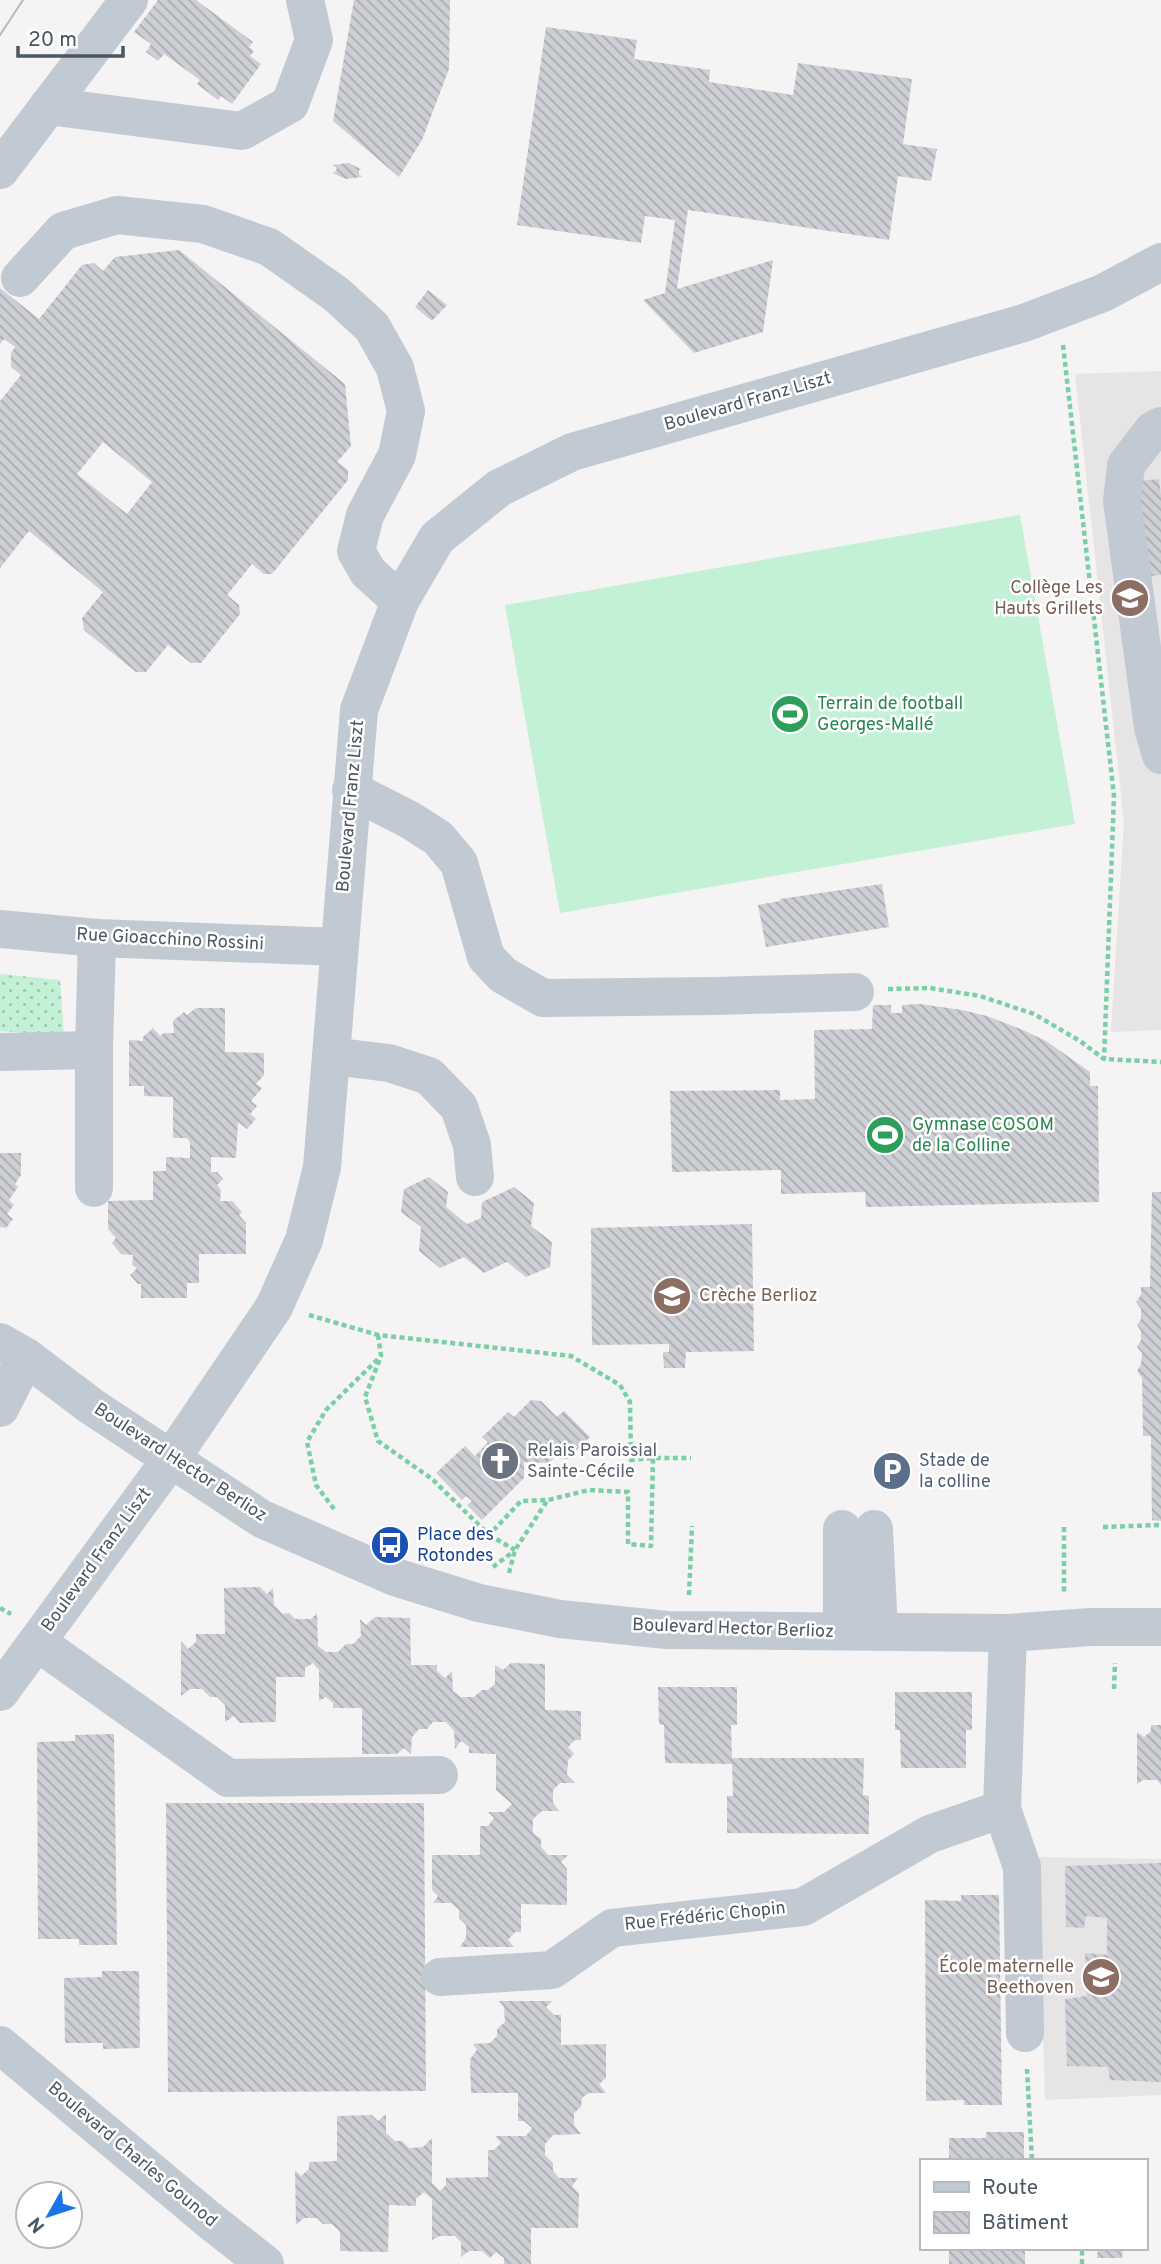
<svg xmlns="http://www.w3.org/2000/svg" width="1161" height="2264" viewBox="0 0 1161 2264" font-family="Overpass,sans-serif">
  <defs>
    <pattern id="green-dots" width="8" height="8" patternUnits="userSpaceOnUse" patternTransform="scale(1.75)"><rect width="8" height="8" fill="#c3f1d5"/><path d="M2 2h.1M6 6h.1" fill="none" stroke="#a0c6b0" stroke-width="1.8" stroke-linecap="round"/></pattern>
    <pattern id="building-back-hatch" width="6" height="6" patternUnits="userSpaceOnUse" patternTransform="scale(1.75)"><rect width="6" height="6" fill="#cdcfd5"/><path d="M-1 5l2 2M0 0l6 6M5-1l2 2" fill="none" stroke="#a8abb0"/></pattern>
  </defs>
  <rect width="100%" height="100%" fill="#f5f3f3"/>
  <g fill="#e6e4e5">
    <polygon points="1161,371 1161,1030 1111,1032 1124,822 1075,374"/>
    <polygon points="1038,1857 1161,1859 1161,2095 1045,2100"/>
  </g>
  <polygon fill="url(#green-dots)" points="0,974 60,980 64,1036 0,1031"/>
  <polygon fill="#c3f1d5" points="1020,515 1075,824 560,913 505,605"/>
  <g fill="url(#building-back-hatch)" fill-rule="evenodd">
    <polygon points="158,0 196,0 253,42 249,47 254,51 250,56 261,64 232,104 221,96 218,100 197,84 200,80 164,54 158,61 146,52 151,44 134,32"/>
    <polygon points="354,0 450,0 449,69 422,140 399,177 333,121"/>
    <polygon points="546,27 637,40 634,59 710,70 709,82 793,95 798,63 912,79 903,144 937,149 931,181 898,176 889,240 688,210 677,289 773,260 763,332 694,353 643,300 665,293 675,220 645,216 641,243 517,225"/>
    <polygon points="349,163 362,170 359,170 359,174 362,177 346,179 332,173 335,172 337,168 333,165"/>
    <path d="M179,250L345,384L351,446L337,462L348,470V480L272,574H264L252,564L227,595L239,605L240,614L201,663H191L168,645L146,672H136L84,630L82,618L103,592L29,531L0,568V401L21,375L11,367V353L15,347L4,339L0,344V288L39,319L82,265L94,263L103,271L115,257ZM103,442L152,482L127,514L77,474Z"/>
    <polygon points="428,290 447,305 432,321 415,307"/>
    <polygon points="1159,479 1161,495 1161,575 1139,577 1128,482"/>
    <polygon points="882,884 889,927 766,947 758,905 780,901 780,899"/>
    <polygon points="873,1005 891,1005 891,1013 902,1013 902,1005 920,1004 962,1010 987,1016 1023,1030 1046,1041 1090,1072 1090,1086 1098,1086 1099,1202 866,1207 865,1192 781,1194 781,1170 672,1172 670,1091 780,1090 780,1100 815,1099 814,1030 872,1029"/>
    <polygon points="196,1008 225,1008 225,1052 264,1053 264,1075 256,1084 262,1088 251,1101 257,1106 250,1114 256,1119 247,1129 238,1122 236,1158 211,1157 211,1172 217,1172 223,1179 217,1185 221,1190 220,1201 232,1201 242,1212 239,1215 246,1223 246,1254 199,1254 199,1283 187,1283 187,1298 141,1298 141,1284 138,1284 130,1275 137,1268 132,1265 133,1255 121,1254 112,1243 116,1238 108,1229 108,1201 153,1200 153,1171 166,1171 166,1157 190,1158 190,1142 187,1138 173,1138 173,1097 144,1096 144,1086 129,1086 129,1040 143,1041 143,1037 153,1028 160,1036 164,1033 174,1033 173,1021 184,1012 187,1015"/>
    <polygon points="0,1153 21,1153 21,1175 15,1184 18,1187 9,1200 14,1205 7,1214 13,1219 6,1228 0,1227"/>
    <polygon points="429,1177 448,1192 446,1207 467,1224 481,1218 482,1202 514,1187 534,1203 531,1226 552,1242 550,1267 526,1277 507,1262 484,1273 464,1257 440,1268 419,1251 421,1227 401,1212 404,1189"/>
    <polygon points="1152,1192 1161,1192 1161,1521 1152,1520 1151,1436 1143,1436 1142,1378 1137,1371 1141,1364 1142,1353 1137,1347 1141,1340 1141,1331 1137,1325 1141,1319 1141,1309 1136,1302 1141,1295 1141,1287 1150,1287"/>
    <polygon points="752,1224 754,1351 686,1352 685,1368 664,1368 663,1352 669,1352 669,1344 592,1345 591,1228"/>
    <polygon points="531,1400 541,1401 557,1417 564,1411 590,1437 567,1459 559,1459 556,1456 549,1463 524,1462 524,1478 482,1520 467,1505 472,1501 466,1496 462,1500 436,1473 465,1446 475,1456 488,1442 482,1437 508,1412 514,1417"/>
    <polygon points="260,1587 267,1594 273,1588 274,1605 283,1614 289,1613 295,1619 311,1619 317,1613 318,1646 326,1652 338,1652 346,1644 353,1644 361,1636 360,1619 366,1625 375,1617 410,1618 411,1665 437,1665 437,1671 445,1678 452,1671 453,1691 461,1697 474,1697 482,1690 488,1690 495,1684 495,1665 503,1670 511,1663 545,1664 545,1710 581,1711 581,1740 575,1740 568,1747 574,1754 568,1760 567,1775 575,1783 560,1783 553,1790 553,1803 559,1811 542,1811 533,1819 533,1833 541,1839 541,1847 548,1855 568,1855 561,1862 567,1869 567,1905 521,1904 521,1932 515,1932 508,1940 514,1947 460,1947 466,1938 466,1925 459,1918 459,1910 451,1903 433,1903 438,1896 432,1890 432,1855 480,1855 480,1826 488,1826 494,1818 488,1812 504,1812 512,1804 496,1790 496,1754 469,1753 469,1747 461,1741 455,1749 454,1731 446,1722 433,1722 427,1729 419,1729 412,1737 411,1754 404,1748 397,1754 362,1754 362,1708 333,1708 333,1703 326,1697 319,1701 319,1670 313,1663 305,1668 305,1677 276,1677 276,1722 240,1723 234,1716 225,1722 225,1705 217,1697 210,1697 202,1689 190,1689 181,1696 181,1641 188,1649 196,1642 196,1634 225,1634 224,1588"/>
    <polygon points="658,1687 737,1687 737,1725 731,1725 732,1758 864,1758 863,1795 869,1796 869,1834 727,1833 727,1796 733,1796 732,1764 665,1763 664,1725 659,1724"/>
    <polygon points="895,1692 972,1692 972,1730 966,1730 966,1768 901,1768 900,1730 895,1730"/>
    <polygon points="1151,1725 1161,1725 1161,1785 1157,1780 1143,1780 1137,1784 1137,1732 1144,1737 1151,1731"/>
    <polygon points="114,1734 117,1945 79,1945 79,1939 38,1939 37,1742 75,1741 75,1735"/>
    <polygon points="166,1803 424,1803 426,2091 168,2092"/>
    <polygon points="1161,1863 1161,2082 1110,2080 1108,2067 1067,2066 1065,1999 1087,1996 1085,1953 1107,1955 1107,1918 1086,1916 1084,1928 1066,1927 1065,1866"/>
    <polygon points="961,1895 999,1895 1002,2105 964,2105 964,2100 926,2101 925,1900 961,1901"/>
    <polygon points="102,1971 139,1971 140,2048 103,2049 103,2043 65,2043 64,1978 102,1977"/>
    <polygon points="499,2001 552,2001 546,2007 554,2015 561,2015 561,2045 606,2044 606,2078 599,2084 606,2093 589,2093 582,2098 581,2107 574,2113 574,2125 581,2134 553,2135 545,2144 545,2155 553,2163 553,2171 559,2178 578,2178 572,2186 579,2194 578,2228 531,2228 531,2264 504,2264 504,2258 496,2252 490,2258 482,2251 469,2251 461,2257 461,2242 455,2236 440,2236 432,2240 432,2199 424,2192 416,2199 416,2206 389,2205 388,2252 340,2251 340,2232 332,2224 323,2224 317,2218 304,2218 296,2225 295,2170 301,2176 309,2169 309,2162 337,2161 337,2116 372,2115 378,2121 386,2114 386,2133 395,2141 402,2141 409,2148 423,2147 432,2138 432,2183 440,2191 446,2185 446,2178 488,2177 488,2150 494,2150 501,2143 495,2136 526,2136 532,2128 524,2121 518,2121 518,2093 471,2093 470,2059 477,2050 473,2044 490,2043 497,2036 497,2029 505,2022 504,2007"/>
    <polygon points="986,2132 1024,2132 1024,2161 949,2161 949,2138 986,2138"/>
    <rect x="949" y="2248" width="76" height="16"/>
    <polygon points="1098,2248 1123,2248 1122,2258 1097,2258"/>
  </g>
  <g fill="none" stroke-linecap="round" stroke-linejoin="round">
    <g stroke="#7ad0a6" stroke-width="4.5" stroke-dasharray="5 3.5" stroke-linecap="butt">
      <polyline points="1063,345 1114,796 1104,1059"/>
      <polyline points="888,989 930,988 980,996 1034,1014 1080,1041 1104,1059 1161,1062"/>
      <polyline points="309,1315 378,1335 571,1356 620,1385 630,1402 631,1460 653,1458"/>
      <polyline points="378,1335 381,1356 365,1397 378,1441 432,1479 489,1535 521,1501 548,1500 589,1490 628,1492 628,1544 651,1546 653,1458 691,1458"/>
      <polyline points="334,1509 316,1485 307,1442 326,1410 378,1359"/>
      <polyline points="1064,1527 1064,1592"/>
      <polyline points="1103,1527 1161,1525"/>
      <polyline points="489,1535 515,1550"/>
      <polyline points="493,1567 514,1551"/>
      <polyline points="509,1573 515,1550 547,1501"/>
      <polyline points="689,1595 692,1526"/>
      <polyline points="0,1608 11,1614"/>
      <polyline points="1114,1689 1115,1663"/>
      <polyline points="1027,2069 1032,2161"/>
      <polyline points="1082,2264 1082,2248"/>
    </g>
    <g stroke="#c1cad2" stroke-width="38">
      <polyline points="48,106 242,131 290,104 314,40 305,0"/>
      <polyline points="0,170 129,0"/>
      <polyline points="20,278 63,231 117,215 203,224 269,247 336,294 372,327 395,368 406,411 397,455 365,515 356,551 368,572 400,601"/>
      <polyline points="1161,426 1153,430 1126,465 1122,501 1153,728 1161,755"/>
      <polyline points="351,790 410,820 438,838 459,863 486,957 503,975 543,998 715,996 855,992"/>
      <polyline points="0,929 97,938 339,947"/>
      <polyline points="0,1052 94,1050"/>
      <polyline points="331,1056 389,1063 429,1076 459,1107 472,1145 475,1177"/>
      <polyline points="94,1188 94,1050 97,938"/>
      <polyline points="0,1342 26,1357 91,1406 262,1519 395,1577 479,1603 560,1619 667,1630 1008,1633 1091,1627 1161,1627"/>
      <polyline points="0,1408 26,1357"/>
      <polyline points="874,1529 879,1632"/>
      <polyline points="842,1631 842,1529"/>
      <polyline points="1008,1633 1002,1809 1022,1867 1025,2033"/>
      <polyline points="37,1642 228,1778 439,1775"/>
      <polyline points="0,1692 171,1459 274,1307 304,1240 322,1167 359,710 400,601 437,538 499,488 572,452 1024,323 1103,293 1161,262"/>
      <polyline points="440,1977 552,1970 612,1928 803,1907 930,1834 1002,1809"/>
      <polyline points="0,2045 208,2219 265,2264"/>
    </g>
    <polyline stroke="#b5b8bd" stroke-width="2" points="0,35 23,0"/>
  </g>
  <defs>
    <g id="school-disc" transform="scale(2.0125)"><circle r="9.5" fill="#8d6e63" stroke="#fff"/><path d="M0-5L7-2L0 1L-7-2ZM-4 1L0 2.5L4 1V4Q0 6-4 4Z" fill="#fff"/></g>
    <g id="stadium-disc" transform="scale(2.0125)"><circle r="9.5" fill="#2e9e5b" stroke="#fff"/><path d="M0-5a6.5 5 0 1 0 0 10a6.5 5 0 1 0 0-10ZM-3.5-1.8h7v3.6h-7Z" fill="#fff"/></g>
    <g id="church-disc" transform="scale(2.0125)"><circle r="9.5" fill="#6b7280" stroke="#fff"/><path d="M-1.2-6h2.4v3.5h3.3v2.4h-3.3V6h-2.4V-.1h-3.3v-2.4h3.3Z" fill="#fff"/></g>
    <g id="parking-disc" transform="scale(2.0125)"><circle r="9.5" fill="#5c6f8a" stroke="#fff"/><path d="M-3.5-5.5H1a3.5 3.5 0 0 1 0 7H-1V5.5H-3.5ZM-1-3.4V-.6H.8a1.4 1.4 0 0 0 0-2.8Z" fill="#fff"/></g>
    <g id="bus-disc" transform="scale(2.0125)"><circle r="9.5" fill="#1a4fb4" stroke="#fff"/><path d="M-5-6H5V4H4V6H2V4H-2V6H-4V4H-5ZM-3.5-4V0h7V-4ZM-3.5 1.2v1.5H-2V1.2ZM2 1.2v1.5H3.5V1.2Z" fill="#fff"/></g>
  </defs>
  <g fill-rule="evenodd">
    <use href="#school-disc" x="1130" y="598"/>
    <use href="#stadium-disc" x="790" y="714"/>
    <use href="#stadium-disc" x="885" y="1135"/>
    <use href="#school-disc" x="672" y="1296"/>
    <use href="#church-disc" x="500" y="1461"/>
    <use href="#parking-disc" x="892" y="1471"/>
    <use href="#bus-disc" x="390" y="1545"/>
    <use href="#school-disc" x="1101" y="1977"/>
  </g>
  <g text-anchor="middle" dominant-baseline="central" stroke-width="5" stroke-linejoin="round" paint-order="stroke">
    <g font-size="18" fill="#4a5661" stroke="#fff">
      <text transform="translate(748 402) rotate(-16)">Boulevard Franz Liszt</text>
      <text transform="translate(351 806) rotate(-85)">Boulevard Franz Liszt</text>
      <text transform="translate(170 940) rotate(3)">Rue Gioacchino Rossini</text>
      <text transform="translate(180 1463) rotate(33)">Boulevard Hector Berlioz</text>
      <text transform="translate(97 1560) rotate(-54)">Boulevard Franz Liszt</text>
      <text transform="translate(733 1629) rotate(2)">Boulevard Hector Berlioz</text>
      <text transform="translate(705 1917) rotate(-6)">Rue Frédéric Chopin</text>
      <text transform="translate(132 2155) rotate(40)">Boulevard Charles Gounod</text>
    </g>
    <g font-size="18" fill="#785e54" stroke="#fff" text-anchor="end">
      <text x="1103" y="588">Collège Les<tspan x="1103" dy="21">Hauts Grillets</tspan></text>
      <text x="699" y="1296" text-anchor="start">Crèche Berlioz</text>
      <text x="1074" y="1967">École maternelle<tspan x="1074" dy="21">Beethoven</tspan></text>
    </g>
    <g font-size="18" fill="#27864d" stroke="#fff" text-anchor="start">
      <text x="817" y="704">Terrain de football<tspan x="817" dy="21">Georges-Mallé</tspan></text>
      <text x="912" y="1125">Gymnase COSOM<tspan x="912" dy="21">de la Colline</tspan></text>
    </g>
    <g font-size="18" fill="#5b616d" stroke="#fff" text-anchor="start">
      <text x="527" y="1451">Relais Paroissial<tspan x="527" dy="21">Sainte-Cécile</tspan></text>
    </g>
    <g font-size="18" fill="#4e5e75" stroke="#fff" text-anchor="start">
      <text x="919" y="1461">Stade de<tspan x="919" dy="21">la colline</tspan></text>
    </g>
    <g font-size="18" fill="#164399" stroke="#fff" text-anchor="start">
      <text x="417" y="1535">Place des<tspan x="417" dy="21">Rotondes</tspan></text>
    </g>
  </g>
  <rect x="920" y="2159" width="228" height="91" fill="#ffffff" stroke="#b7bbc0" stroke-width="2"/>
  <rect x="934" y="2182" width="35" height="10" fill="#c1cad2" stroke="#b7bbc0" stroke-width="2"/>
  <text x="982" y="2194" font-size="21" fill="#4a5661">Route</text>
  <rect x="934" y="2212" width="35" height="21" fill="url(#building-back-hatch)" stroke="#b7bbc0" stroke-width="2"/>
  <text x="982" y="2229" font-size="21" fill="#4a5661">Bâtiment</text>
  <g transform="translate(49 2215) rotate(231)"><circle r="33" fill="#ffffff" stroke="#b7bbc0" stroke-width="2"/>
  <path d="M0-5L12 26L0 18L-12 26Z" fill="#1a73e8"/>
  <text y="-10" font-size="19" font-weight="bold" text-anchor="middle" fill="#4a5661">N</text>
  </g>
  <path d="M18 46v10h105v-10" fill="none" stroke="#4a5661" stroke-width="3.5"/>
  <text x="28" y="46" font-size="21" fill="#4a5661" stroke="#ffffff" stroke-width="5" paint-order="stroke">20 m</text>
</svg>
